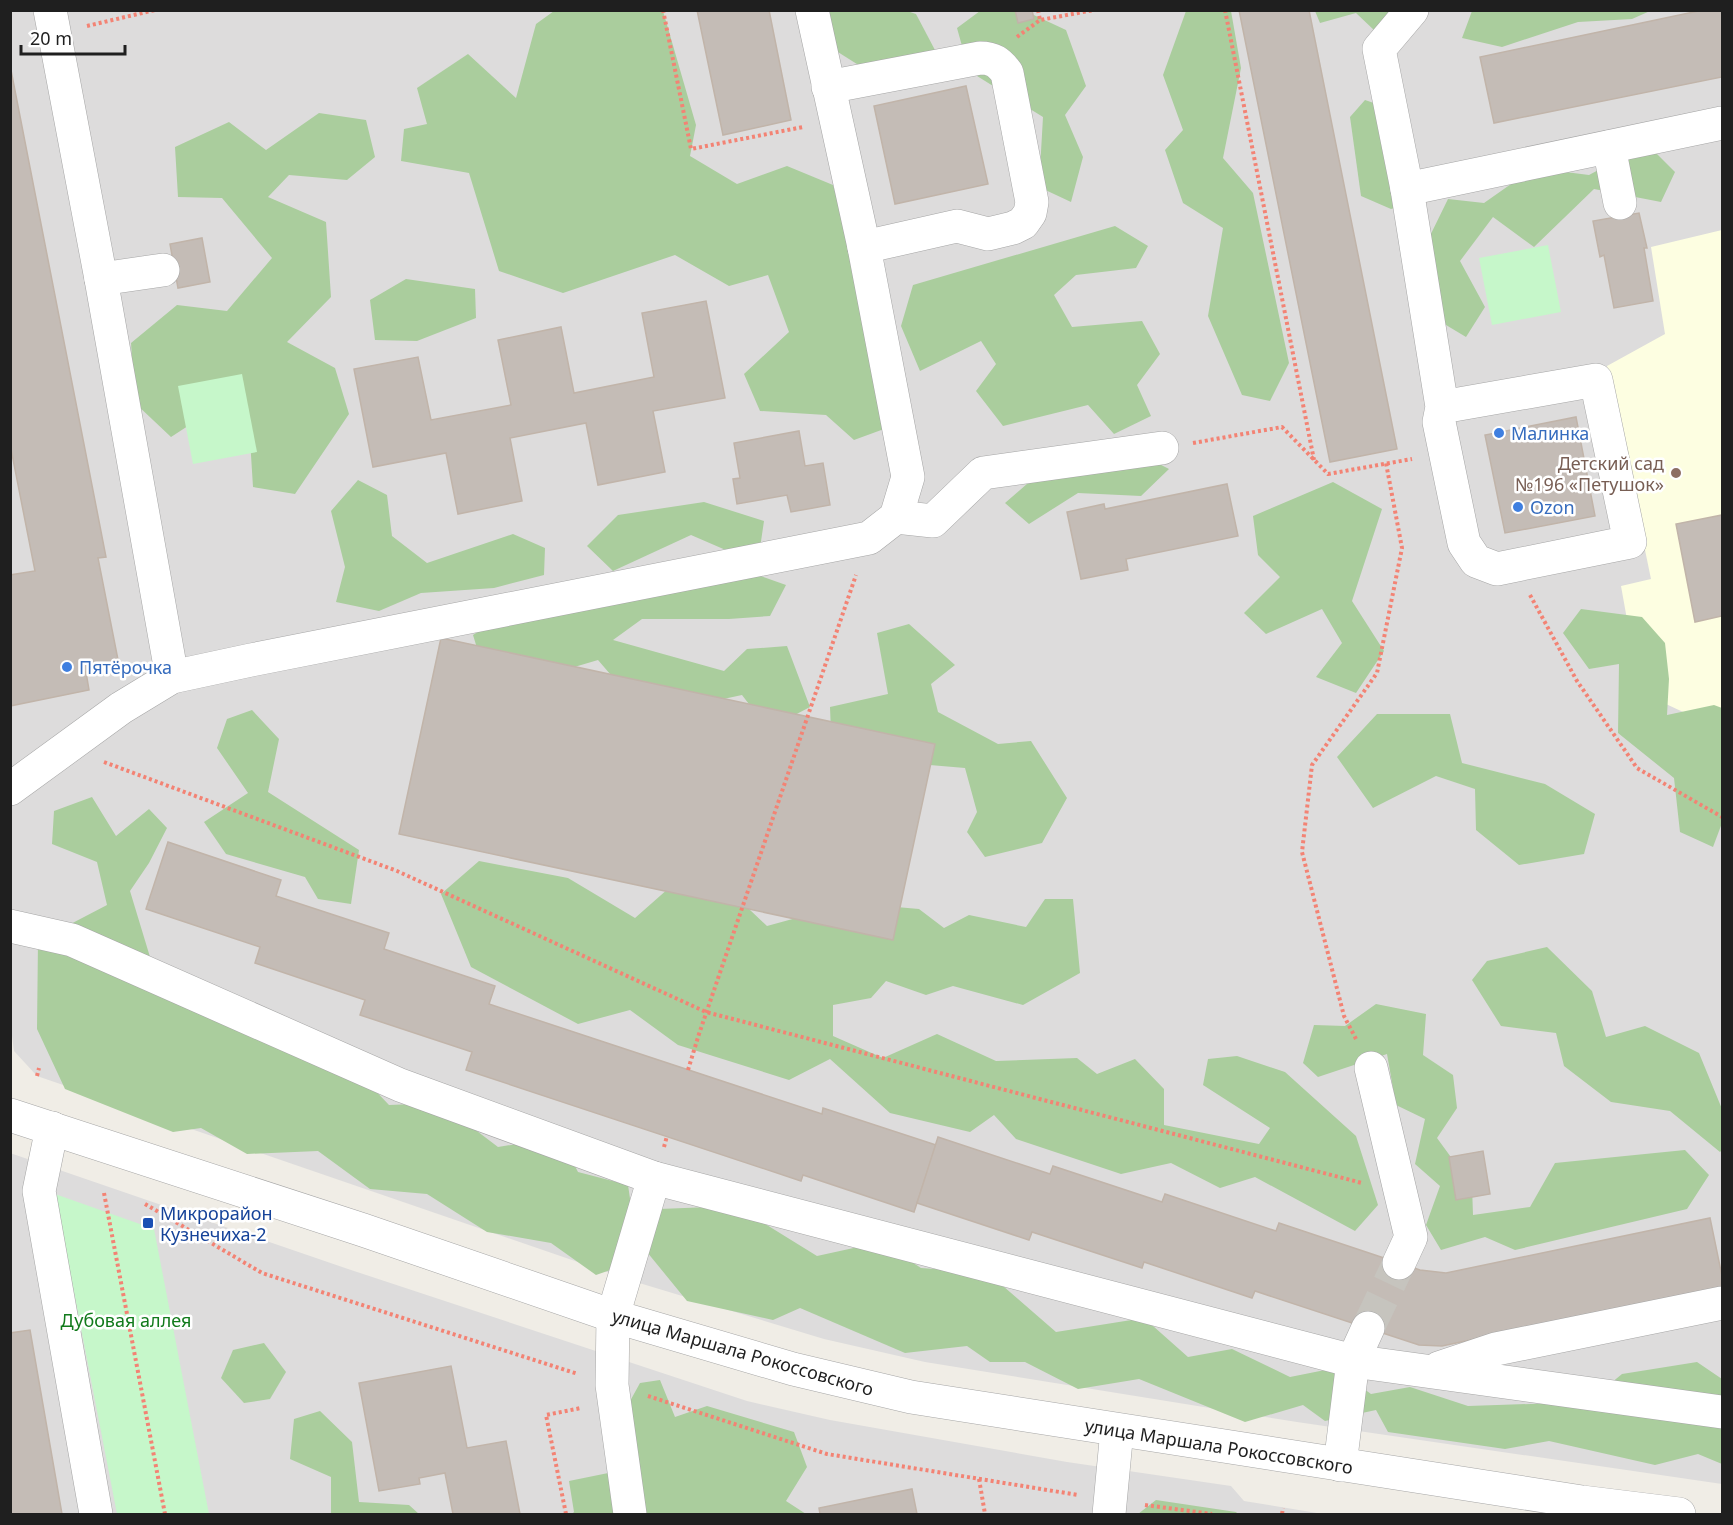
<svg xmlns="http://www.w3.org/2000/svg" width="1733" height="1525" viewBox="0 0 1733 1525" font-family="'Noto Sans',sans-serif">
  <rect width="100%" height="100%" fill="#f0ede6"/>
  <g fill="#dddcdc">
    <polygon points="10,11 1722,11 1722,1484 1297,1422 925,1362 824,1339 636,1282 37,1076 14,1051 10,1021"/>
    <polygon points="10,1153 348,1269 747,1401 830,1420 1067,1462 1231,1486 1244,1501 1323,1514 11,1514"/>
  </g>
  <polygon fill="#fdfee1" points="1722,230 1722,730 1640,692 1621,586 1651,579 1607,366 1665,334 1651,247"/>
  <g fill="#aacd9d">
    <polygon points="904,10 916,14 936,52 887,83 803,30 799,11"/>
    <polygon points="1023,10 1066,30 1086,86 1065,115 1083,157 1071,202 1039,187 1043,117 969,71 957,28 980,11"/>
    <polygon points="554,11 663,11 696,125 690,156 737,184 787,166 833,185 869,302 884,429 854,440 826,415 760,411 744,374 789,332 768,275 729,286 675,255 563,293 499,271 469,173 401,161 404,129 427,124 417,88 468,54 516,98 536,24"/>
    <polygon points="1186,11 1231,11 1241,68 1223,158 1253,193 1289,363 1270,401 1242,395 1208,316 1223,228 1183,203 1165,150 1183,130 1163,75"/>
    <polygon points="1315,11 1400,11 1375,31 1356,13 1320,23"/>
    <polygon points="1472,11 1472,10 1650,11 1632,19 1578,22 1502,47 1462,38"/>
    <polygon points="1365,100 1397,111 1417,202 1391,209 1361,196 1350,117"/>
    <polygon points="319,113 366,120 375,157 347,180 289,175 268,197 326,222 331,297 287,342 335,368 349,414 295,494 253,487 248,407 214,409 171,437 135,403 131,343 177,305 227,311 272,258 222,198 178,197 175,147 229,122 266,150"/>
    <polygon points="1647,144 1675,172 1661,202 1594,189 1534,247 1493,217 1460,261 1485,307 1466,337 1441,322 1425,246 1448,199 1484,203 1534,168 1589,175"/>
    <polygon points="1115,226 1148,246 1136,268 1076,275 1054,295 1072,327 1142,321 1160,354 1137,385 1151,416 1114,434 1088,405 1003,426 976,391 996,364 981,341 920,371 901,326 913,285"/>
    <polygon points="406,279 475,289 476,318 417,341 375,340 370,300"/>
    <polygon points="1132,450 1169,469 1141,496 1078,493 1029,524 1005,503 1043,470"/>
    <polygon points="358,480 387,495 392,536 427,563 513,534 545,548 544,575 494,588 421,593 379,611 336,602 345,567 331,511"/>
    <polygon points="1333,482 1382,509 1352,601 1384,651 1356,693 1316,677 1342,643 1322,609 1266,634 1244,613 1280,577 1258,555 1253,516"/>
    <polygon points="704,502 764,521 760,548 728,551 691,535 613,571 587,546 618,515"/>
    <polygon points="744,570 786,585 770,616 729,619 642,619 613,640 724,671 747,649 787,646 810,707 768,729 742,695 686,707 635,703 598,660 554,673 481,661 473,635 493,622"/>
    <polygon points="1581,609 1642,617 1665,643 1669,679 1667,715 1714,705 1722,708 1722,823 1713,847 1680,832 1674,778 1618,733 1619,664 1589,669 1563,633"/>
    <polygon points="909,624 955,665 931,684 938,712 998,744 1031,741 1067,798 1042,843 985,857 967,832 977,812 965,768 918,764 831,732 830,707 888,694 877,633"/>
    <polygon points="252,710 279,739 268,792 359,850 351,904 318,899 305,877 226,854 204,822 248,793 217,748 227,719"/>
    <polygon points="1377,714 1450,714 1462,763 1545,784 1595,814 1584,854 1519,865 1476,830 1475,789 1436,776 1373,808 1337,757"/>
    <polygon points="92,797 116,836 149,809 167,828 149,863 130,891 160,990 350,1064 389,1105 440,1103 498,1147 560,1137 578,1172 628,1185 639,1260 596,1275 551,1243 487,1232 427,1194 370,1189 318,1151 247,1154 201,1128 173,1132 65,1089 37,1029 38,941 107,905 97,862 52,844 54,811"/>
    <polygon points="479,861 568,878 635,918 686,873 711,873 767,926 851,903 919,909 944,928 969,915 1026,927 1045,899 1073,899 1080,973 1023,1005 953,986 926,995 886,981 871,998 833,1005 833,1036 883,1058 937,1034 996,1061 1077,1058 1097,1074 1135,1059 1164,1089 1164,1125 1259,1144 1270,1128 1203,1085 1208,1059 1237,1056 1285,1072 1356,1136 1378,1205 1355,1231 1255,1177 1220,1188 1171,1163 1121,1174 1016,1139 994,1115 970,1132 890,1113 830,1059 789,1080 678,1045 630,1010 578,1024 471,967 441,894"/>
    <polygon points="1547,947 1592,991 1606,1037 1645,1026 1699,1053 1722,1109 1722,1150 1720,1152 1670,1111 1611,1102 1564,1066 1556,1033 1501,1026 1472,980 1487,961"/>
    <polygon points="1376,1004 1426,1014 1423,1055 1453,1075 1457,1108 1437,1138 1472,1186 1473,1215 1530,1207 1555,1163 1685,1150 1709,1175 1687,1209 1515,1250 1485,1237 1441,1250 1426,1225 1440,1186 1415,1164 1425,1119 1396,1105 1387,1054 1318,1077 1303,1063 1314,1025 1345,1026"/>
    <polygon points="736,1206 817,1256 881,1242 921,1268 988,1273 1056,1332 1144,1318 1188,1357 1232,1349 1290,1377 1335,1368 1371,1394 1410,1387 1468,1406 1588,1402 1622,1374 1697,1362 1722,1379 1722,1464 1698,1454 1655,1465 1549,1441 1505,1449 1388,1432 1376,1410 1325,1421 1303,1405 1245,1422 1139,1379 1078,1389 1025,1362 990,1362 967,1346 905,1353 800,1308 773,1320 687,1301 647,1252 659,1209"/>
    <polygon points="264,1343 286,1372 270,1399 244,1403 221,1378 233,1350"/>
    <polygon points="660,1380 675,1417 707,1406 794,1432 807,1467 786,1501 806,1514 572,1514 574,1512 569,1481 618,1471 624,1412 640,1383"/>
    <polygon points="320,1411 352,1442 359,1502 409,1505 419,1514 331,1514 331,1477 290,1459 294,1419"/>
    <polygon points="1156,1500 1236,1512 1238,1514 1138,1514"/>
  </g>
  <g fill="#c6f7ca">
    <polygon points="1548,245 1561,312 1492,325 1479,258"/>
    <polygon points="242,374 257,452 193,464 178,386"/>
    <polygon points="55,1194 154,1229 209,1514 117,1514"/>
  </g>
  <g fill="#c4bcb6" stroke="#c1b4a9" stroke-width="1.5">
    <polygon points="697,10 769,10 791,120 723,135"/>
    <polygon points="1015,10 1032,10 1034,19 1018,23"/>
    <polygon points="1239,10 1309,10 1397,449 1330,462"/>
    <polygon points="1703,10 1722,10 1722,77 1494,123 1480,57"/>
    <polygon points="10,65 106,557 98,558 119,665 86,672 89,690 10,706 10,575 35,571 10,444"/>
    <polygon points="966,86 988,184 895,204 874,106"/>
    <polygon points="1639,213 1647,248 1644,248 1653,301 1614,308 1604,255 1600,257 1593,221"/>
    <polygon points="202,238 210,282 178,288 170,244"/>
    <polygon points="706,301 725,398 653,411 665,472 598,485 586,423 510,438 522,501 458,514 446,453 373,467 354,369 418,357 431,420 511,405 498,340 561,327 574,393 654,377 642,313"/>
    <polygon points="1576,417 1595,516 1505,533 1485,435"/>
    <polygon points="799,431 805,466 823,463 830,505 791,512 787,495 737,504 733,479 740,478 734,443"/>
    <polygon points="1227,484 1238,536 1126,559 1128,570 1081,579 1067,512 1104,504 1105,509"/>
    <polygon points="1722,515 1722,616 1695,622 1676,524"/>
    <polygon points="441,638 935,744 893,940 399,834"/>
    <polygon points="168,842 281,880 276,896 389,933 384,949 495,986 489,1004 822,1114 823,1108 936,1145 914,1212 803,1175 801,1181 466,1070 472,1052 360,1015 365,1000 255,963 260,947 146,909"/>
    <polygon points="938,1137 1050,1174 1053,1166 1162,1202 1165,1194 1276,1231 1279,1223 1420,1270 1446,1273 1710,1218 1722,1276 1722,1287 1442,1346 1419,1345 1255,1291 1252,1298 1144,1262 1142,1268 1032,1232 1029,1240 917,1203"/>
    <polygon points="1483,1151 1490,1194 1456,1200 1449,1157"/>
    <polygon points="30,1330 62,1514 10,1514 10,1333"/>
    <polygon points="451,1366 467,1448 506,1441 520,1514 453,1514 445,1473 419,1478 420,1484 379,1491 359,1383"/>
    <polygon points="912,1489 917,1514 820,1514 819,1508"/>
  </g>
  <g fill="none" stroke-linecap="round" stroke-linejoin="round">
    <polyline stroke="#c6c4be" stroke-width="33" stroke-dasharray="33 16" stroke-linecap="butt" points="1368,1328 1399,1263"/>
    <g stroke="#a6a6a6" stroke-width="34">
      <g id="minor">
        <polyline points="50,10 101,279 172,677"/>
        <polyline points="1412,10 1379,49 1407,189 1442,407 1439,422 1464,543 1476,561 1497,569 1630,542 1596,380 1442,407"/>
        <path d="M828,87L980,58C993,58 999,62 1007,73L1032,202L1030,213L1023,223L1013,228L988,234L957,226L864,247"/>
        <polyline points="1609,147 1620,203"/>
        <polyline points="1407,189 1722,123"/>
        <polyline points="101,279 163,270"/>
        <polyline points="896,517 933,521 983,473 1162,448"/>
        <polyline points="10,789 121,708 172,677 251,660 869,538 896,517 908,477 864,247 812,10"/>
        <polyline points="10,926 72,940 400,1085 654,1178 1353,1361 1722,1412"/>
        <polyline points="1371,1068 1411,1237 1399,1263"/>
        <polyline points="10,1115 363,1230 613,1316 793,1369 911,1397 1582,1502 1679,1514"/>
        <polyline points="52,1128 39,1191 96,1514"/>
        <polyline points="1439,1368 1496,1349 1722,1303"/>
        <polyline points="1340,1465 1353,1361 1368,1328"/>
        <polyline points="630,1514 612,1385 613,1316 654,1178"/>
        <polyline points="1109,1514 1117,1430"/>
      </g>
    </g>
    <g stroke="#f38374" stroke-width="4" stroke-dasharray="3 3" stroke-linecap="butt">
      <polyline points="663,10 691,149 803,127"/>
      <polyline points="1038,10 1040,20"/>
      <polyline points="1225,10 1314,460"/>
      <polyline points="87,26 155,10"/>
      <polyline points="1017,37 1040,20 1094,10"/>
      <polyline points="1193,443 1282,427 1328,474 1412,459"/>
      <polyline points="1530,595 1577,681 1637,768 1722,817"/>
      <polyline points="104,762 397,871 706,1012 1362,1183"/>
      <polyline points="1356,1039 1344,1016 1302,852 1312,765 1377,673 1402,548 1386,463"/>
      <polyline points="688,1070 699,1034 856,575"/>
      <polyline points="37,1076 39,1068"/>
      <polyline points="664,1147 667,1136"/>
      <polyline points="104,1193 165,1514"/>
      <polyline points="145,1204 262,1273 578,1374"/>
      <polyline points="648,1396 827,1454 1078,1495"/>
      <polyline points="979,1479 985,1514"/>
      <polyline points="1145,1505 1212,1514"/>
      <polyline points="566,1514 546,1415 581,1408"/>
      <polyline points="1282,1514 1283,1508"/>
    </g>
    <use href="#minor" stroke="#fff" stroke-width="33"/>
  </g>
  <g fill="#3f7fe0" stroke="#fff" stroke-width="2">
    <circle cx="1499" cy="433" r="6"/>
    <circle cx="1518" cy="507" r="6"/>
    <circle cx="67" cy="667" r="6"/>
  </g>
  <circle fill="#8d6e63" stroke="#fff" stroke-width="2" cx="1676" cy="473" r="6"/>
  <rect fill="#1a4fb4" stroke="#fff" stroke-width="2" x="142" y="1217" width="12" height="12" rx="3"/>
  <g text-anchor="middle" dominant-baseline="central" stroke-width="5" stroke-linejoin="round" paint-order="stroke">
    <g font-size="18" fill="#366cbe" stroke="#fff" text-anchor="start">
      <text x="1511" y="433">Малинка</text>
      <text x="1530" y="507">Ozon</text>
      <text x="79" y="667">Пятёрочка</text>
    </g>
    <g font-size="18" fill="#785e54" stroke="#fff" text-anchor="end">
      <text x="1664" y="463">Детский сад<tspan x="1664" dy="21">№196 «Петушок»</tspan></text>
    </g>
    <g font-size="18" fill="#164399" stroke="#fff" text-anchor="start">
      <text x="160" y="1213">Микрорайон<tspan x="160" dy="21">Кузнечиха-2</tspan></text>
    </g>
    <g font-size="18" fill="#117a1b" stroke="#fff">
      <text x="126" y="1320">Дубовая аллея</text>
    </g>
    <g font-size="18" fill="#1f1f1f" stroke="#fff">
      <text transform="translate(743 1352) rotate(16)">улица Маршала Рокоссовского</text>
      <text transform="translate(1219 1446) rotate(9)">улица Маршала Рокоссовского</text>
    </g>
  </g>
  <rect width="1733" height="1525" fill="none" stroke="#1f1f1f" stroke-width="24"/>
  <path d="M21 45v9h104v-9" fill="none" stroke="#1f1f1f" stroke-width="3"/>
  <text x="30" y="45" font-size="18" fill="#1f1f1f" stroke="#ffffff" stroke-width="4.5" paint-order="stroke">20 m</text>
</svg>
